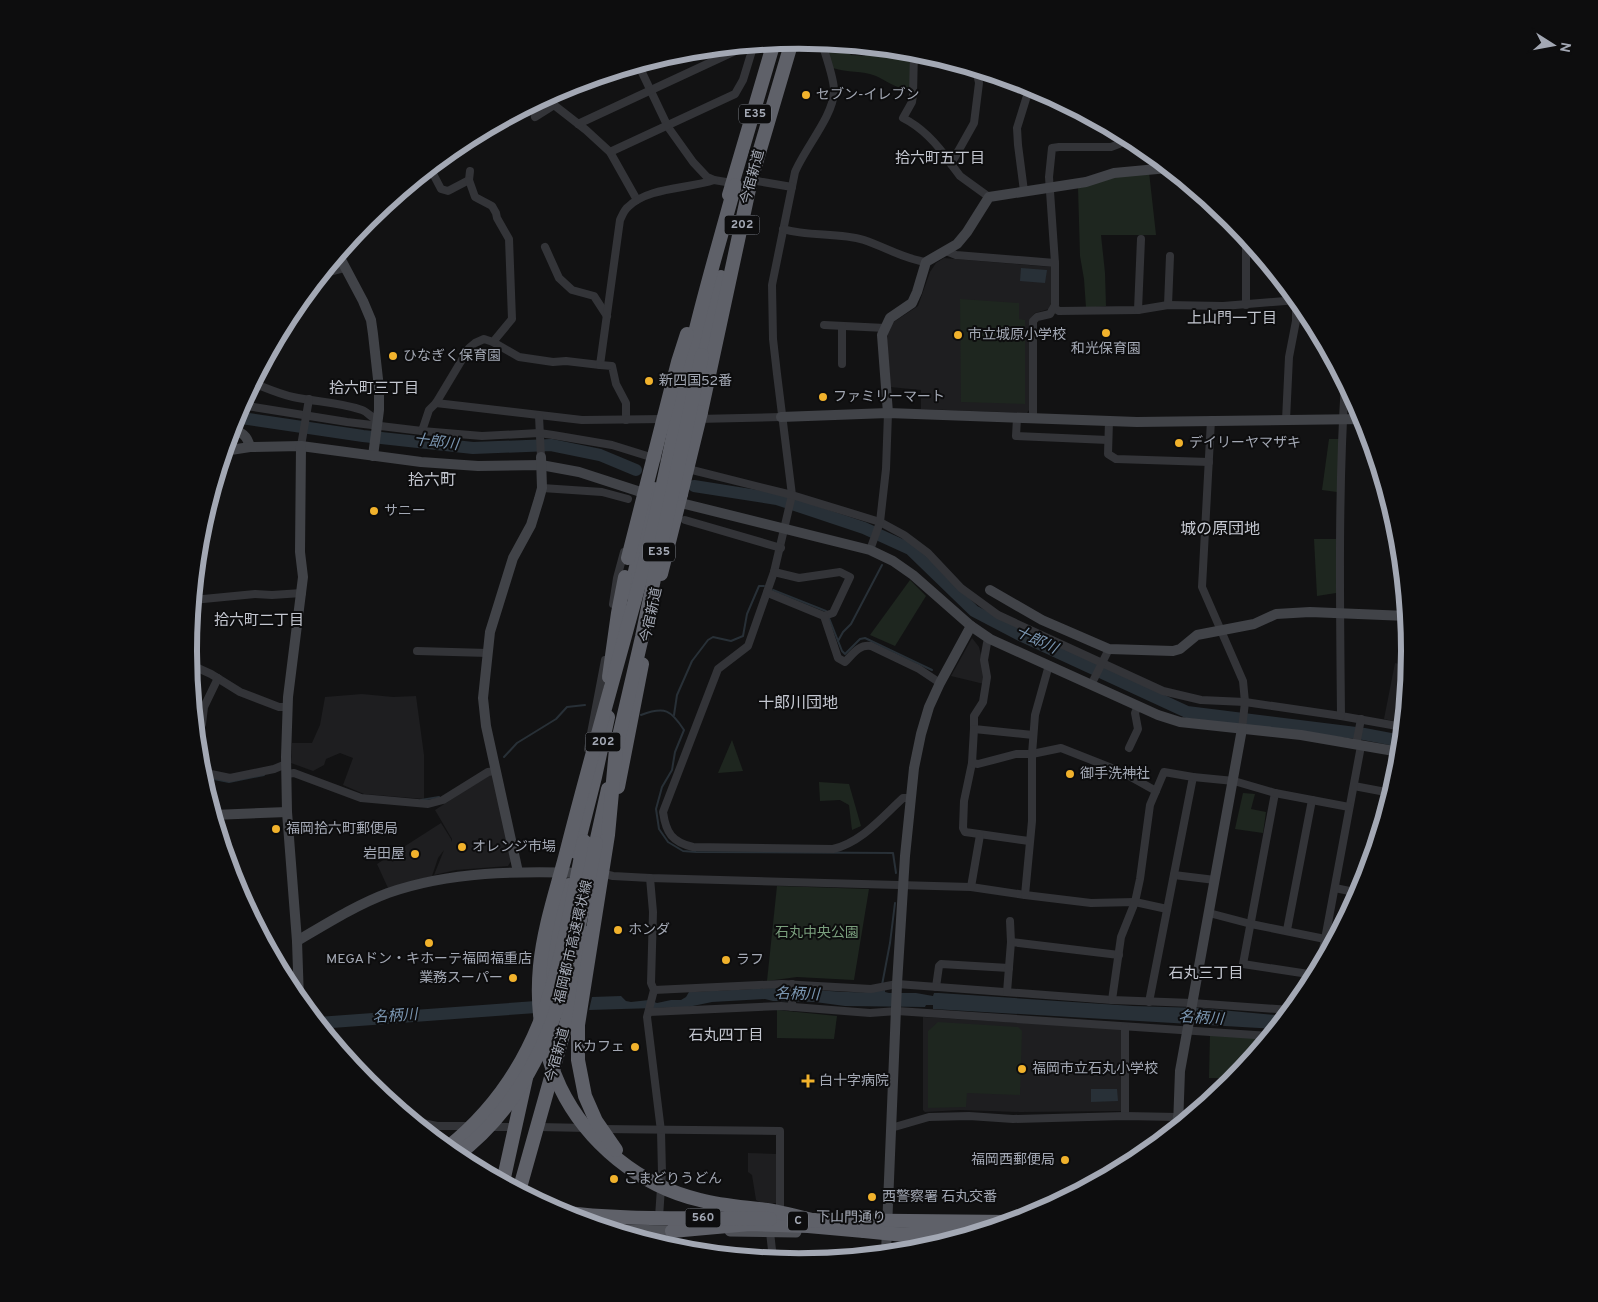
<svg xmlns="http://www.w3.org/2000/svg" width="1598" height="1302" viewBox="0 0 1598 1302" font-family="Overpass,'Noto Sans JP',sans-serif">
  <rect width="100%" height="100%" fill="#121213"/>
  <g fill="#1e1e20">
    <polygon points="944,258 1052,267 1051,303 1049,309 1035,313 1030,319 1029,410 1027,413 921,409 921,390 890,387 887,340 888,331 892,323 918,306 930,272 936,263"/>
    <polygon points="972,638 979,647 981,655 985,677 984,684 951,676"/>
    <polygon points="1395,663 1409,666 1403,723 1384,719"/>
    <polygon points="362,694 393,697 416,696 424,755 424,799 364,794 343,785 353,758 340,753 326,759 324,765 313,771 291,763 292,743 312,743 320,725 325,697"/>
    <polygon points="489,775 494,776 511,861 508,866 456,870 434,875 444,850 438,858 432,876 388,888 377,864 441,823 451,839 452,842 452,839 435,810"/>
    <polygon points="923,1017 1122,1029 1121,1111 1020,1112 960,1110 925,1112 923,1110"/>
    <polygon points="748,1153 776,1154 776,1203 763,1204 756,1200 752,1175 748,1172"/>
  </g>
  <g fill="#1e261f">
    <path d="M823,42L847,45L846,51L851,55L865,56L867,47L911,51L913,87C899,92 888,81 876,76C862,70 847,73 833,68Z"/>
    <polygon points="1149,172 1156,235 1101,235 1105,273 1106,306 1086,308 1084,279 1080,256 1078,187 1121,176"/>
    <polygon points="960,299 1019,303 1019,319 1025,320 1025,404 961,402"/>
    <polygon points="1329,439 1340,439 1337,492 1322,490"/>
    <polygon points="1314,539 1337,539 1336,593 1317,596"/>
    <polygon points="910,580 926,596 895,646 870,635"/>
    <polygon points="732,740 743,771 718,773"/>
    <polygon points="819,782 849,784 861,826 852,830 849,805 840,800 820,801"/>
    <polygon points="1243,793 1255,794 1251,809 1266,812 1263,833 1235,829"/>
    <polygon points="777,886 869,889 854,980 797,977 767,981"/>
    <polygon points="777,1010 837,1016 834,1039 777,1038"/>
    <polygon points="938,1022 1018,1027 1022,1031 1020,1095 967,1093 966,1107 928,1108 928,1031"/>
    <polygon points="1210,1034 1268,1039 1235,1078 1209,1078"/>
  </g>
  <g fill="#283037">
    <polygon points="1021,268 1047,270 1045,283 1020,281"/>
    <path d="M796,987C825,991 856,995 885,990V992L889,993H916L933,996L934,993H939L1133,1006L1199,1008L1286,1016L1276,1029L933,1009V1005H926L925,1007L845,1006L815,1002L773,1001L765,999L712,1002L688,1007L589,1010L592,997L621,996L626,1001L631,1002L649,1000L657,1003L671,1000H681L686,997L689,992Z"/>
    <polygon points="1091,1089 1117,1089 1118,1101 1091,1102"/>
  </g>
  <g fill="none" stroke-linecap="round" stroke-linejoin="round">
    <g stroke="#283037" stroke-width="2">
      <polyline points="773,590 826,611"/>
      <polyline points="829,618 842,651 845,654 860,639 865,638 932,670"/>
      <polyline points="838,641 843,632 851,624 882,565"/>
      <path d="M641,715C665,706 671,710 684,730L675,752L672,770L662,787L656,809L659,829L668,842L683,851L696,852L893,853L896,873"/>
      <polyline points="674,715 677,695 692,661 708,640 713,637 731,641 743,636 747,614 759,586 764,586"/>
      <polyline points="504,757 517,743 556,719 567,707 585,705"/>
      <polyline points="203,780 214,779 229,782 264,775"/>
      <polyline points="421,800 439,797"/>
      <polyline points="882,985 890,943 895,903"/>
    </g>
    <g stroke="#283037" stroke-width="12">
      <polyline points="235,417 363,436 473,448 551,445 600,455 636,470"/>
      <polyline points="694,486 777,499 864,528 910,549 974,611 1018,634 1187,712 1364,734 1401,741"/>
      <polyline points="318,1023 550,1006"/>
    </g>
    <g stroke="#333438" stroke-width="8">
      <path d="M822,42C825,55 835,80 834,92C833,116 805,148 795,172L772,285L773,339L777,374L792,495L774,572L748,646L718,669L663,812C666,833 672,842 693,847L833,849C862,842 882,817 903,798H911"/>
      <path d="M914,51L913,95L912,102L903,118C923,128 939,146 951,164"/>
      <polyline points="638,64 668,127 693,162 707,177 714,180 732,183"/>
      <polyline points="976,69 979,83 974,123 951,164 960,176 989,197"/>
      <polyline points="535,117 554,105 586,130 610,152 637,200"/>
      <polyline points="578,124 748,45"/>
      <polyline points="610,152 735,94 743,80 754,44"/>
      <polyline points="430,167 457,154 458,150 457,145"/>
      <polyline points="430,168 441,189 448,191 469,180 470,171"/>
      <polyline points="751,180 792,187"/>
      <polyline points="1024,191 1018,145 1017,128 1030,86"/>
      <path d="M783,229C809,237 838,232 864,240C885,247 904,259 926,262"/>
      <polyline points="545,247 559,278 572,290 594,296 607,316"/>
      <polyline points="946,251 956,255 1055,263"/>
      <polyline points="322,274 345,268"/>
      <polyline points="1168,305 1170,256"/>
      <polyline points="1246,305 1246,237"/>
      <polyline points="1054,308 1059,311 1138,310 1168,305 1223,306 1297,300"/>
      <polyline points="1138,310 1141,239"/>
      <polyline points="824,325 885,328"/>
      <polyline points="842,326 842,364"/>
      <path d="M493,342L519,357L553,362L566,361L600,365L620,220C622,216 624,210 628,207C648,187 688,189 714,180"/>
      <polyline points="600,365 612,366 616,384 626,403 626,420"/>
      <path d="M253,383C266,388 279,394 293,397C316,402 339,402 362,410C368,412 371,418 378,420"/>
      <path d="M1345,383C1338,493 1340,605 1341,716L1403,727"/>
      <polyline points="436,403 582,420 665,419"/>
      <polyline points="241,405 347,422 422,431 429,410 436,403 469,348 475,343 484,339 493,342 512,319 509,239 497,218 496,213 492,206 475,197 469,180"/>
      <polyline points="539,416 541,457"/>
      <polyline points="1017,418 1016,436 1108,440"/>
      <polyline points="697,419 781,417"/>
      <polyline points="1033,419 1033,321 1037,317 1050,314 1055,305 1055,263 1049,177 1052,148 1059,147 1111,147 1119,144 1129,138"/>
      <polyline points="1211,420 1202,587 1243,681 1245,702 1242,729"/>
      <polyline points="1286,420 1289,357 1296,321 1296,298"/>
      <polyline points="1109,421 1108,454 1116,459 1209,462"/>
      <polyline points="422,431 482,436 539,433 553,435 612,445 657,459"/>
      <polyline points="301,446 309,399"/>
      <polyline points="684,468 792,495 880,522 904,535 928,553 961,588 998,615 1163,691 1201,700 1245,702 1341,716"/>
      <polyline points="542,488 602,492 628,499"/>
      <polyline points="685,520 781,548"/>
      <polyline points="870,550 880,522 886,469 888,413"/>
      <polyline points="774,572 799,578 840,572 850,577 833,613 824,616"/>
      <path d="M768,593L824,616L838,658L845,662C853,654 859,644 871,646L919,669L940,683"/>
      <polyline points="193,600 255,594 272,595 302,593"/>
      <polyline points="613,604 617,578 624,552"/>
      <polyline points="990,639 987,643 984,660 987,677 983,702 974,716 974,729 1033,735"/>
      <polyline points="417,651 488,653"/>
      <polyline points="189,664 211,674 240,692 279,707 287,707"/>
      <polyline points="1091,685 1109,649"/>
      <polyline points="202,724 204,707 218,678"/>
      <polyline points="974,729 972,763 964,801 963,828 965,832 1029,841"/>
      <polyline points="1356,745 1361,719"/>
      <polyline points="1129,748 1138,729 1135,713 1138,706"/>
      <polyline points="588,749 605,660"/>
      <polyline points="972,763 978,764 1016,754 1032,754 1061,748 1122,772 1156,791"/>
      <polyline points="287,774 294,773 361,798 428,804 443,800 488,772 495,771"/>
      <polyline points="202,776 211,774 230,778 274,769 286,764"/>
      <polyline points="1354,786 1391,793"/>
      <polyline points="1275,793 1243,964 1315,975"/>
      <polyline points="600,873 613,876 650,878 971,887 1025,895 1091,903 1135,902 1167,909"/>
      <polyline points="1174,875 1215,880"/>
      <polyline points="650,878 653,912 651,983 654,990 647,1017 661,1131 662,1173 659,1217"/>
      <polyline points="971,887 980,835"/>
      <polyline points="1335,888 1359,893"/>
      <polyline points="1025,895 1032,821 1032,754 1035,715 1049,665"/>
      <polyline points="1209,913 1251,924 1325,939"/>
      <polyline points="1287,930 1312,800"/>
      <polyline points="1011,942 1119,955"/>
      <polyline points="1320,966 1361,746"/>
      <polyline points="792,984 792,1007"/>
      <polyline points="936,987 939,966 941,964 1009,968"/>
      <polyline points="654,990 782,984 871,989 897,984 1112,1000"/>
      <polyline points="1007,992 1011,942 1010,921"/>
      <polyline points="1149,1002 1193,777"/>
      <polyline points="1291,1010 1192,1003 1112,1000 1121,937 1135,902 1140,879 1150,805 1164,772 1193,777 1234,781 1275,793 1349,807"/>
      <polyline points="649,1012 781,1006 870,1013 897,1011 1270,1036"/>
      <polyline points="1125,1116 1125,1027"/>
      <polyline points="413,1121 437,1126 471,1126"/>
      <polyline points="487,1127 516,1127"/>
      <polyline points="538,1127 588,1128"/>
      <polyline points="891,1128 929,1117 969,1116 1013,1119 1125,1116 1178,1117"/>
      <polyline points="600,1129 780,1131 780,1214"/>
      <polyline points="770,1232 773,1259"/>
    </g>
    <g stroke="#414348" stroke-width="10">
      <polyline points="338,254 363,301 371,320 373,334 379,388 379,410 373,456"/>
      <polyline points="888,413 882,335 890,318 912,303 917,292 926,262 957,244 967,232 989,197 1086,182 1114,173 1168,168"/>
      <polyline points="781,417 888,413 1137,422 1364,419"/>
      <path d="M231,430C242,432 247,435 250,447"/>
      <polyline points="224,451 250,447 301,446 421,462 478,466 541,465 579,472 650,495"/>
      <polyline points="673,501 870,550 893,561 913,575 971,626 990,639 1158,715 1180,722 1301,735 1400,752"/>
      <polyline points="990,590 1042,620 1109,649 1173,651 1180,649 1197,635 1254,624 1276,614 1310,612 1407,616"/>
      <polyline points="213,815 287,812"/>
      <polyline points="518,872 486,726 483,698 490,632 513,558 531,525 539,499 542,488 541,457"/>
      <path d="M297,941C326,924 356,905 388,893C451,871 518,871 584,873"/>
      <polyline points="299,1000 297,941 287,812 286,757 288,697 303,577 300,552 301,446"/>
      <polyline points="1178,1117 1189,1117"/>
      <polyline points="1178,1126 1180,1071 1242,729"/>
      <polyline points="886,1253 897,984 905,856 914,768 921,734 929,707 940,683 971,626"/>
    </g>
    <g stroke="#4f5157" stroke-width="11">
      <polyline points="614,1230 679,1231"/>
      <polyline points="730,1231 796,1232"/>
    </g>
    <g stroke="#5f6169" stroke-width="14">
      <polyline points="729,195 774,42"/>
      <polyline points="702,355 721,277"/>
      <polyline points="701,412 751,180 792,41"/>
      <polyline points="661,574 681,494"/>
      <polyline points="630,593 654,489"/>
      <polyline points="609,677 618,613 625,577"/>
      <polyline points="618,787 642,664"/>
      <polyline points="596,843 608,789"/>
      <polyline points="576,852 595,777 608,717"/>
      <polyline points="542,998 569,885"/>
      <polyline points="503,1182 526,1078"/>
      <polyline points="519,1191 568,1017 587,933"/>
      <polyline points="672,1231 750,1224 808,1226 864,1231"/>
    </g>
    <g stroke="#5f6169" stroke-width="14">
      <path d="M735,185C722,233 708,280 696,329C677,411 663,495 641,577C617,667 591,756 568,846C558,886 544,925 540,966C536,1008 542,1049 560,1087C587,1143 640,1186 700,1200C722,1206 745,1207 767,1210C784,1213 800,1217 816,1221"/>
      <polyline points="681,494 701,412"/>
      <polyline points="628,558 678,362 687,334"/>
      <path d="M447,1148C549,1067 560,961 584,841"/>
      <polyline points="616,1150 596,1121 585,1096 578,1060 578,1025 608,835 616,749 642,637 661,545 702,355"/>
      <path d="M456,1156C557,1080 572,958 596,843"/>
      <path d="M558,1212C628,1221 699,1217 770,1219"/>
      <polyline points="809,1220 1011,1222"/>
      <polyline points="864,1231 904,1235 970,1235"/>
    </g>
  </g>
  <g fill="#f1b22c" stroke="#0d0d0e" stroke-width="2">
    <circle cx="806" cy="95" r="5"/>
    <circle cx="1106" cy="333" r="5"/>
    <circle cx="958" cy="335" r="5"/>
    <circle cx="393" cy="356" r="5"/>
    <circle cx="649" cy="381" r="5"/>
    <circle cx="823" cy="397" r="5"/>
    <circle cx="1179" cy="443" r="5"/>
    <circle cx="374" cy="511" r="5"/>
    <circle cx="1070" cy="774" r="5"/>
    <circle cx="276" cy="829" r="5"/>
    <circle cx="462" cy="847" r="5"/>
    <circle cx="415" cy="854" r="5"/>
    <circle cx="618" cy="930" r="5"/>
    <circle cx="429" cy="943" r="5"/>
    <circle cx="726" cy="960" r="5"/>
    <circle cx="513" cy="978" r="5"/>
    <circle cx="635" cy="1047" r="5"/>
    <circle cx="1022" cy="1069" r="5"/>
    <path d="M805.5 1073.5h5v5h5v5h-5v5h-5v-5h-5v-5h5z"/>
    <circle cx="1065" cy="1160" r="5"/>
    <circle cx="614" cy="1179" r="5"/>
    <circle cx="872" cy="1197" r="5"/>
  </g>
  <g text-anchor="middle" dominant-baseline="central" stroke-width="4" stroke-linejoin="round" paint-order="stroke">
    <g fill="#0d0d0e" stroke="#767a82" stroke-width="1">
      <rect x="739" y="104.5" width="32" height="19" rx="4"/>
      <rect x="724.5" y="215.5" width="35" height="19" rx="4"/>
      <rect x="643" y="542.5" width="32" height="19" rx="4"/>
      <rect x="585.5" y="732.5" width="35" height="19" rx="4"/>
      <rect x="685.5" y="1208.5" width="35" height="19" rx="4"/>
      <rect x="788" y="1211.5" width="20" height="19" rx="4"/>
    </g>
    <g font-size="12" font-weight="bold" fill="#a3a8b4">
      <text x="755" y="114">E35</text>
      <text x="742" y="225">202</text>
      <text x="659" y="552">E35</text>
      <text x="603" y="742">202</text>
      <text x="703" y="1218">560</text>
      <text x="798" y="1221">C</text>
    </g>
    <g font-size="14" fill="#a3a8b4" stroke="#0d0d0e" text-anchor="start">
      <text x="816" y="95">セブン-イレブン</text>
      <text x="968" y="335">市立城原小学校</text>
      <text x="1106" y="349" text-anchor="middle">和光保育園</text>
      <text x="403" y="356">ひなぎく保育園</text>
      <text x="659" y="381">新四国52番</text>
      <text x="833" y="397">ファミリーマート</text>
      <text x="1189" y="443">デイリーヤマザキ</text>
      <text x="384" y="511">サニー</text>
      <text x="1080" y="774">御手洗神社</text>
      <text x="286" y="829">福岡拾六町郵便局</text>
      <text x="472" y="847">オレンジ市場</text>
      <text x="405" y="854" text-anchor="end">岩田屋</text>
      <text x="628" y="930">ホンダ</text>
      <text x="429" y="959" text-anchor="middle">MEGAドン・キホーテ福岡福重店</text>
      <text x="736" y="960">ラフ</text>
      <text x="503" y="978" text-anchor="end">業務スーパー</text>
      <text x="625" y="1047" text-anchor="end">Kカフェ</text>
      <text x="1032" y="1069">福岡市立石丸小学校</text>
      <text x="819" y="1081">白十字病院</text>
      <text x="1055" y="1160" text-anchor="end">福岡西郵便局</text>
      <text x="624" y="1179">こまどりうどん</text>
      <text x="882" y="1197">西警察署 石丸交番</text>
    </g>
    <g font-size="14" fill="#a3a8b4" stroke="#0d0d0e">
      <text transform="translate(753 177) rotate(-75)">今宿新道</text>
      <text transform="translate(652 615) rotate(-78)">今宿新道</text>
      <text transform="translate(574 942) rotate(-77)">福岡都市高速環状線</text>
      <text transform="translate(558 1055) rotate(-75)">今宿新道</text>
      <text transform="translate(851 1218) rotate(1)">下山門通り</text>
    </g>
    <g font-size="14" fill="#7a9f7d" stroke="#0d0d0e">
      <text x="817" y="933">石丸中央公園</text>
    </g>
    <g font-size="15" fill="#c4c7d0" stroke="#0d0d0e">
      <text x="940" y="159">拾六町五丁目</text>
      <text x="1232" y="319">上山門一丁目</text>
      <text x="374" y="389">拾六町三丁目</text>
      <text x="259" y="621">拾六町二丁目</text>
      <text x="1206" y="974">石丸三丁目</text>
      <text x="726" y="1036">石丸四丁目</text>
    </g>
    <g font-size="15" font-style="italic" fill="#7a95b0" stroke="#0d0d0e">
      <text transform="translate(436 443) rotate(7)">十郎川</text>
      <text transform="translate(1036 641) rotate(25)">十郎川</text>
      <text transform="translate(797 995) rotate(2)">名柄川</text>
      <text transform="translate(395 1017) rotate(-4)">名柄川</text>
      <text transform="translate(1201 1019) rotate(4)">名柄川</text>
    </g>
    <g font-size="16" fill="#c4c7d0" stroke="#0d0d0e">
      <text x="432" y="481">拾六町</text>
      <text x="1220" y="530">城の原団地</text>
      <text x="798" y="704">十郎川団地</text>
    </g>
  </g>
  <path d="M0 0H1598V1302H0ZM197 651a602 602 0 1 1 1204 0a602 602 0 1 1-1204 0Z" fill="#0d0d0e" fill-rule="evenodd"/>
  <path fill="none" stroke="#a3a8b4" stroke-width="6" d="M197 651a602 602 0 1 1 1204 0a602 602 0 1 1-1204 0Z"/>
  <g transform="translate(1553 45) rotate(101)" stroke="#0d0d0e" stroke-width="4" paint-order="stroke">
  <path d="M0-4L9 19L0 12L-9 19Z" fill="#a3a8b4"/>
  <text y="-8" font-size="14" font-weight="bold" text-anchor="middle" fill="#a3a8b4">N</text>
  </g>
</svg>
